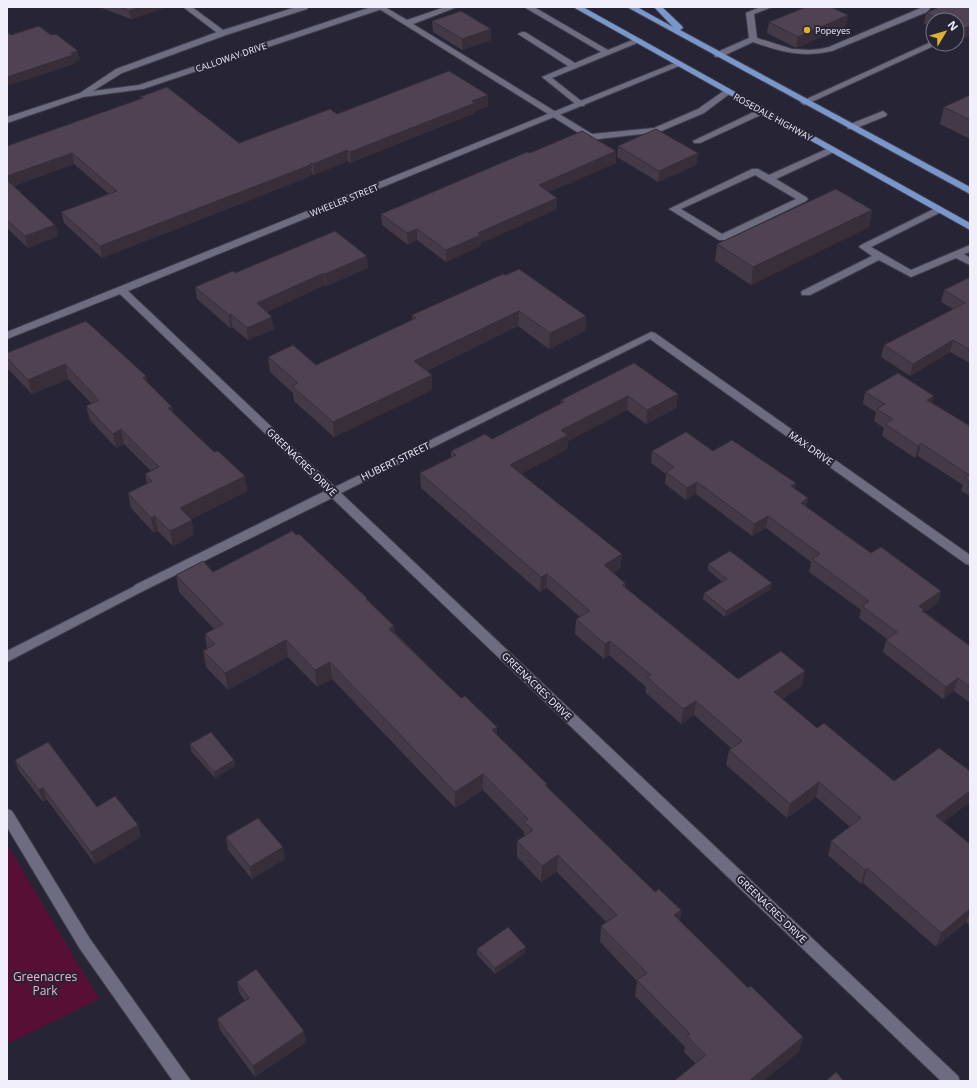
<svg xmlns="http://www.w3.org/2000/svg" width="977" height="1088" viewBox="0 0 977 1088" font-family="'Open Sans',sans-serif">
  <rect width="100%" height="100%" fill="#262435"/>
  <polygon fill="#570f35" points="7,844 99,999 7,1044"/>
  <g fill="none" stroke-linecap="round" stroke-linejoin="round">
    <g stroke="#403f4d" stroke-width="2">
      <g id="lane">
        <polygon points="183,7 192,7 227,33 226,35 220,35"/>
        <polygon points="376,7 385,7 407,20 445,7 457,7 413,24 592,134 654,128 698,109 725,90 728,89 732,92 704,113 659,132 590,140"/>
        <polygon points="524,7 534,7 608,50 635,39 641,39 642,41 552,78 585,104 584,106 578,106 542,77 568,66 518,34 522,32 525,32 575,63 601,52"/>
        <path d="M760,7H772L754,14L757,38L792,49L810,50L820,49L829,47L923,7H931L927,12L832,51C802,58 782,52 753,42L721,57H715L714,55L715,53L749,38L746,13Z"/>
        <polygon points="931,42 933,42 933,44 938,44 807,104 804,105 800,102"/>
        <polygon points="762,108 766,111 765,113 700,143 694,143 693,141"/>
        <polygon points="883,111 887,114 886,116 854,129 848,129 847,127 848,125"/>
        <path d="M831,147L834,148L835,150L834,152L776,179L806,197L808,199L806,201L725,240H719L669,209L752,169H758L769,175ZM755,175L796,199L722,234L681,209Z"/>
        <polygon points="938,207 941,208 943,210 941,212 871,247 911,270 970,245 970,252 964,254 970,258 970,265 956,258 911,277 879,260 810,295 802,295 801,293 802,291 872,256 859,247 861,245"/>
        <polygon points="139,584 143,585 145,588 143,591 7,662 7,651"/>
        <polygon points="7,809 12,811 90,939 191,1081 173,1081 80,949 7,827"/>
      </g>
    </g>
    <g stroke="#403f4d" stroke-width="2">
      <polygon id="street" points="677,62 680,62 684,64 128,291 335,487 651,332 655,333 970,555 970,565 966,564 650,339 341,493 958,1076 960,1081 941,1081 332,498 143,591 139,592 135,591 133,588 135,585 325,491 120,294 7,339 7,332"/>
    </g>
    <g stroke="#403f4d" stroke-width="2">
      <polygon id="secondary" points="296,7 308,7 307,9 226,35 122,73 93,91 139,85 371,7 383,7 382,9 143,89 83,97 7,123 7,117 80,93 116,69 220,31"/>
    </g>
    <g stroke="#403f4d" stroke-width="2">
      <g id="primary">
        <polygon points="573,7 583,7 970,223 970,230"/>
        <polygon points="627,7 637,7 673,27 654,7 662,7 682,26 683,28 680,30 970,187 970,194"/>
      </g>
    </g>
    <use href="#lane" fill="#6e6c81" fill-rule="evenodd"/>
    <use href="#street" fill="#6e6c81" fill-rule="evenodd"/>
    <use href="#secondary" fill="#6e6c81" fill-rule="evenodd"/>
    <use href="#primary" fill="#7997ca" fill-rule="evenodd"/>
  </g>
  <g fill="#443947">
    <polygon points="99,7 167,7 131,19"/>
    <polygon points="970,7 960,40 957,39 957,20 933,20 933,28 924,24 926,13"/>
    <polygon points="848,15 846,26 796,48 767,33 769,22"/>
    <polygon points="432,21 491,29 491,40 462,50 433,32"/>
    <polygon points="970,95 970,139 940,124 944,107"/>
    <polygon points="140,97 239,143 337,114 488,106 475,111 475,113 350,163 348,161 314,175 312,174 309,177 102,258 64,223 61,212 109,194 74,164 14,186 55,225 58,236 28,248 7,228 7,146 141,99"/>
    <polygon points="618,146 698,153 696,165 658,182 617,157"/>
    <polygon points="530,153 616,163 549,192 557,198 557,209 481,243 481,246 446,262 417,240 408,245 382,225 381,214"/>
    <polygon points="872,210 869,227 751,285 715,261 717,244"/>
    <polygon points="368,268 326,286 325,285 267,312 274,329 248,340 232,327 230,328 197,299 195,287 235,273"/>
    <polygon points="506,275 586,316 585,331 549,349 518,326 426,371 432,375 432,390 334,437 294,401 293,393 270,372 268,357 316,365 412,320 412,315"/>
    <polygon points="970,279 970,363 950,352 910,376 881,357 884,345 953,309 941,302 944,290"/>
    <polygon points="7,353 146,376 147,382 172,407 173,413 214,452 245,476 247,491 191,519 194,535 173,546 158,531 154,533 131,508 128,493 147,484 145,474 151,471 124,444 116,448 90,420 86,406 92,404 68,379 32,394 8,369 7,366"/>
    <polygon points="634,363 678,394 676,408 646,424 627,410 568,441 567,449 521,474 622,554 620,569 614,573 625,583 625,587 738,679 802,686 782,699 817,728 894,781 970,771 970,802 943,822 970,844 970,926 966,922 936,947 863,883 861,884 828,855 831,841 850,827 816,797 787,818 726,765 729,750 731,748 694,715 681,724 645,692 646,687 609,655 604,659 575,634 576,619 580,617 547,588 540,592 421,488 420,473 451,457 451,451 492,439 561,403 561,400"/>
    <polygon points="865,392 932,403 970,426 970,496 961,491 963,485 918,456 915,458 882,436 884,428 874,421 876,412 863,404"/>
    <polygon points="652,451 713,451 795,489 808,498 806,507 871,553 941,591 938,603 925,612 970,646 970,703 954,691 943,699 883,652 886,640 887,639 859,618 861,610 809,572 811,562 766,528 752,536 696,494 686,500 665,484 666,474 651,463"/>
    <polygon points="708,564 771,589 725,617 703,599 704,593 722,582 708,570"/>
    <polygon points="213,572 368,600 394,626 395,633 461,698 497,727 497,735 547,784 547,787 655,892 681,910 680,921 748,988 803,1037 799,1052 696,1064 684,1052 685,1047 635,996 637,981 600,942 601,926 606,922 557,872 541,882 517,857 517,841 524,836 524,832 483,790 455,808 332,679 317,687 288,657 228,690 206,667 203,651 207,648 205,634 214,629 179,592 176,575"/>
    <polygon points="190,744 234,760 235,766 215,778 191,751"/>
    <polygon points="15,760 97,807 138,825 141,837 95,864 47,800 43,802 19,771"/>
    <polygon points="226,837 283,847 285,859 252,879 228,850"/>
    <polygon points="477,949 525,953 495,974 477,955"/>
    <polygon points="237,982 306,1042 255,1077 220,1030 217,1019 245,1001 239,992"/>
  </g>
  <g fill="#372e39">
    <polygon points="140,7 167,7 131,19 129,11"/>
    <polygon points="848,15 846,26 796,48 798,37"/>
    <polygon points="970,26 970,36 960,40 962,29"/>
    <polygon points="491,29 491,40 462,50 462,39"/>
    <polygon points="78,51 80,60 74,62 75,64 7,86 7,77"/>
    <polygon points="488,95 488,106 475,111 475,113 350,163 350,152"/>
    <polygon points="347,150 348,161 314,175 313,164"/>
    <polygon points="616,151 616,163 538,197 539,185"/>
    <polygon points="72,153 74,164 7,188 7,176"/>
    <polygon points="698,153 696,165 658,182 659,171"/>
    <polygon points="311,163 312,174 309,177 102,258 100,246"/>
    <polygon points="557,198 557,209 481,243 481,246 446,262 446,250 478,233"/>
    <polygon points="872,210 869,227 751,285 753,267"/>
    <polygon points="55,225 58,236 28,248 25,236"/>
    <polygon points="417,229 417,240 408,245 407,233"/>
    <polygon points="367,256 368,268 326,286 325,274"/>
    <polygon points="324,273 325,285 258,316 257,303"/>
    <polygon points="519,311 518,326 414,376 414,361"/>
    <polygon points="231,314 232,327 230,328 229,315"/>
    <polygon points="586,316 585,331 549,349 550,333"/>
    <polygon points="272,317 274,329 248,340 247,328"/>
    <polygon points="953,340 950,352 910,376 913,364"/>
    <polygon points="65,364 68,379 32,394 28,380"/>
    <polygon points="432,375 432,390 334,437 333,422"/>
    <polygon points="146,376 149,391 143,378"/>
    <polygon points="678,394 676,408 646,424 647,410"/>
    <polygon points="628,396 627,410 568,441 567,449 510,480 510,465 561,430"/>
    <polygon points="934,396 931,408 927,400"/>
    <polygon points="172,407 175,421 168,408"/>
    <polygon points="121,429 124,444 116,448 113,434"/>
    <polygon points="921,443 918,456 915,458 918,446"/>
    <polygon points="245,476 247,491 183,523 180,508"/>
    <polygon points="697,482 696,494 686,500 687,488"/>
    <polygon points="796,483 794,495 791,486"/>
    <polygon points="808,498 806,511 801,503"/>
    <polygon points="155,516 158,531 154,533 151,518"/>
    <polygon points="768,516 766,528 752,536 754,524"/>
    <polygon points="192,520 194,535 173,546 170,531"/>
    <polygon points="622,554 620,569 603,580 604,565"/>
    <polygon points="547,574 547,588 540,592 541,577"/>
    <polygon points="772,583 771,589 725,617 726,611"/>
    <polygon points="941,591 938,603 923,613 919,606"/>
    <polygon points="394,626 395,643 389,629"/>
    <polygon points="286,640 288,657 228,690 225,673"/>
    <polygon points="610,641 609,655 604,659 605,644"/>
    <polygon points="330,662 332,679 317,687 315,670"/>
    <polygon points="805,671 802,686 771,707 774,692"/>
    <polygon points="958,678 954,691 943,699 946,687"/>
    <polygon points="696,701 694,715 681,724 683,709"/>
    <polygon points="497,727 497,743 492,730"/>
    <polygon points="234,760 235,766 215,778 214,772"/>
    <polygon points="483,774 483,790 455,808 455,792"/>
    <polygon points="819,782 816,797 787,818 790,804"/>
    <polygon points="43,788 47,800 43,802 39,790"/>
    <polygon points="970,791 970,802 932,831 936,816"/>
    <polygon points="138,825 141,837 95,864 91,852"/>
    <polygon points="283,847 285,859 252,879 250,867"/>
    <polygon points="558,855 557,872 541,882 542,866"/>
    <polygon points="867,868 863,883 861,884 865,870"/>
    <polygon points="970,909 970,912 966,922 936,947 941,933"/>
    <polygon points="681,910 679,927 674,915"/>
    <polygon points="526,947 525,953 495,974 495,968"/>
    <polygon points="304,1031 306,1042 255,1077 253,1066"/>
    <polygon points="803,1037 799,1052 764,1081 749,1081"/>
  </g>
  <g fill="#4f4252" stroke="#372e39">
    <polygon points="120,7 140,7 129,11"/>
    <polygon points="806,7 831,7 848,15 798,37 769,22"/>
    <polygon points="939,7 970,7 970,26 962,29 957,27 957,20 942,20 926,13"/>
    <polygon points="461,11 491,29 462,39 432,21"/>
    <polygon points="39,26 51,35 56,34 78,51 71,53 73,55 7,77 7,32 11,35"/>
    <polygon points="449,71 488,95 472,101 475,103 350,152 347,150 313,164 311,163 308,166 100,246 61,212 117,191 72,153 7,176 7,146 143,98 140,97 167,87 239,143 330,109 337,114"/>
    <polygon points="970,95 970,120 944,107"/>
    <polygon points="656,129 698,153 659,171 618,146"/>
    <polygon points="582,131 616,151 539,185 557,198 478,233 481,235 446,250 417,229 407,233 381,214 527,152 530,153"/>
    <polygon points="7,180 55,225 25,236 7,220"/>
    <polygon points="836,189 872,210 753,267 717,244"/>
    <polygon points="335,231 367,256 325,274 324,273 257,303 272,317 247,328 231,314 229,315 195,287 233,271 235,273"/>
    <polygon points="519,269 586,316 550,333 519,311 414,361 432,375 333,422 292,386 298,383 268,357 293,345 316,365 416,318 412,315 503,274 506,275"/>
    <polygon points="968,278 970,279 970,350 953,340 913,364 884,345 965,303 944,290"/>
    <polygon points="86,321 146,376 143,378 172,407 168,408 214,452 218,451 245,476 180,508 192,520 170,531 155,516 151,518 128,493 152,481 145,474 159,467 121,429 113,434 86,406 99,400 65,364 28,380 7,358 7,353"/>
    <polygon points="634,363 678,394 647,410 628,396 561,430 568,435 510,465 622,554 604,565 625,583 622,585 738,679 781,651 805,671 774,692 817,728 824,723 894,781 939,748 970,771 970,791 936,816 970,844 970,909 941,933 867,868 865,870 831,841 861,818 819,782 790,804 729,750 742,741 696,701 683,709 647,677 651,675 610,641 605,644 576,619 590,611 547,574 541,577 420,473 456,455 451,451 485,434 492,439 564,402 561,400"/>
    <polygon points="898,373 934,396 927,400 970,426 970,482 965,478 969,475 921,443 918,446 885,424 893,419 877,409 885,404 865,392"/>
    <polygon points="686,432 713,451 732,440 796,483 791,486 808,498 801,503 871,553 881,547 941,591 919,606 924,610 922,611 970,646 970,687 958,678 946,687 886,640 897,632 862,606 869,601 812,559 820,554 768,516 754,524 697,482 687,488 666,472 674,467 652,451"/>
    <polygon points="292,531 296,535 299,534 367,598 366,599 394,626 389,629 461,698 465,696 497,727 492,730 547,784 545,785 655,892 659,889 681,910 674,915 748,988 751,986 803,1037 749,1081 674,1081 706,1055 687,1036 690,1034 637,980 647,973 601,926 617,915 558,855 542,866 517,841 533,830 524,822 528,819 483,774 455,792 330,662 315,670 286,640 225,673 203,651 215,644 205,634 223,624 176,575 203,561 213,572"/>
    <polygon points="730,551 772,583 726,611 704,593 727,579 708,564"/>
    <polygon points="211,732 234,760 214,772 190,744"/>
    <polygon points="48,742 97,807 115,796 138,825 91,852 43,788 39,790 15,760"/>
    <polygon points="258,818 283,847 250,867 226,837"/>
    <polygon points="508,927 526,947 495,968 477,949"/>
    <polygon points="256,969 304,1031 253,1066 217,1019 249,998 237,982"/>
    <polygon points="836,1072 844,1081 826,1081"/>
  </g>
  <circle fill="#dcb233" stroke="#262435" stroke-width="1.5" cx="807" cy="30" r="4"/>
  <g text-anchor="middle" dominant-baseline="central" stroke-width="4" stroke-linejoin="round" paint-order="stroke">
    <g font-size="9" fill="#f0effb" stroke="#262435" text-anchor="start">
      <text x="815" y="30">Popeyes</text>
    </g>
    <g font-size="9" fill="#f0effb" stroke="#262435">
      <text transform="translate(231 57) rotate(-19)">CALLOWAY DRIVE</text>
      <text transform="translate(773 117) rotate(29)">ROSEDALE HIGHWAY</text>
      <text transform="translate(344 200) rotate(-22)">WHEELER STREET</text>
    </g>
    <g font-size="10" fill="#f0effb" stroke="#262435">
      <text transform="translate(811 448) rotate(35)">MAX DRIVE</text>
      <text transform="translate(395 461) rotate(-26)">HUBERT STREET</text>
      <text transform="translate(302 462) rotate(44)">GREENACRES DRIVE</text>
      <text transform="translate(537 686) rotate(44)">GREENACRES DRIVE</text>
      <text transform="translate(772 909) rotate(44)">GREENACRES DRIVE</text>
    </g>
    <g font-size="12" fill="#f5b0cc" stroke="#262435">
      <text x="45" y="976">Greenacres<tspan x="45" dy="14">Park</tspan></text>
    </g>
  </g>
  <rect width="977" height="1088" fill="none" stroke="#f0effb" stroke-width="16"/>
  <g transform="translate(945 32) rotate(52)"><circle r="19" fill="#262435" stroke="#777584"/>
  <path d="M0-3L7 15L0 10L-7 15Z" fill="#dcb233"/>
  <text y="-6" font-size="11" font-weight="bold" text-anchor="middle" fill="#f0effb">N</text>
  </g>
</svg>
